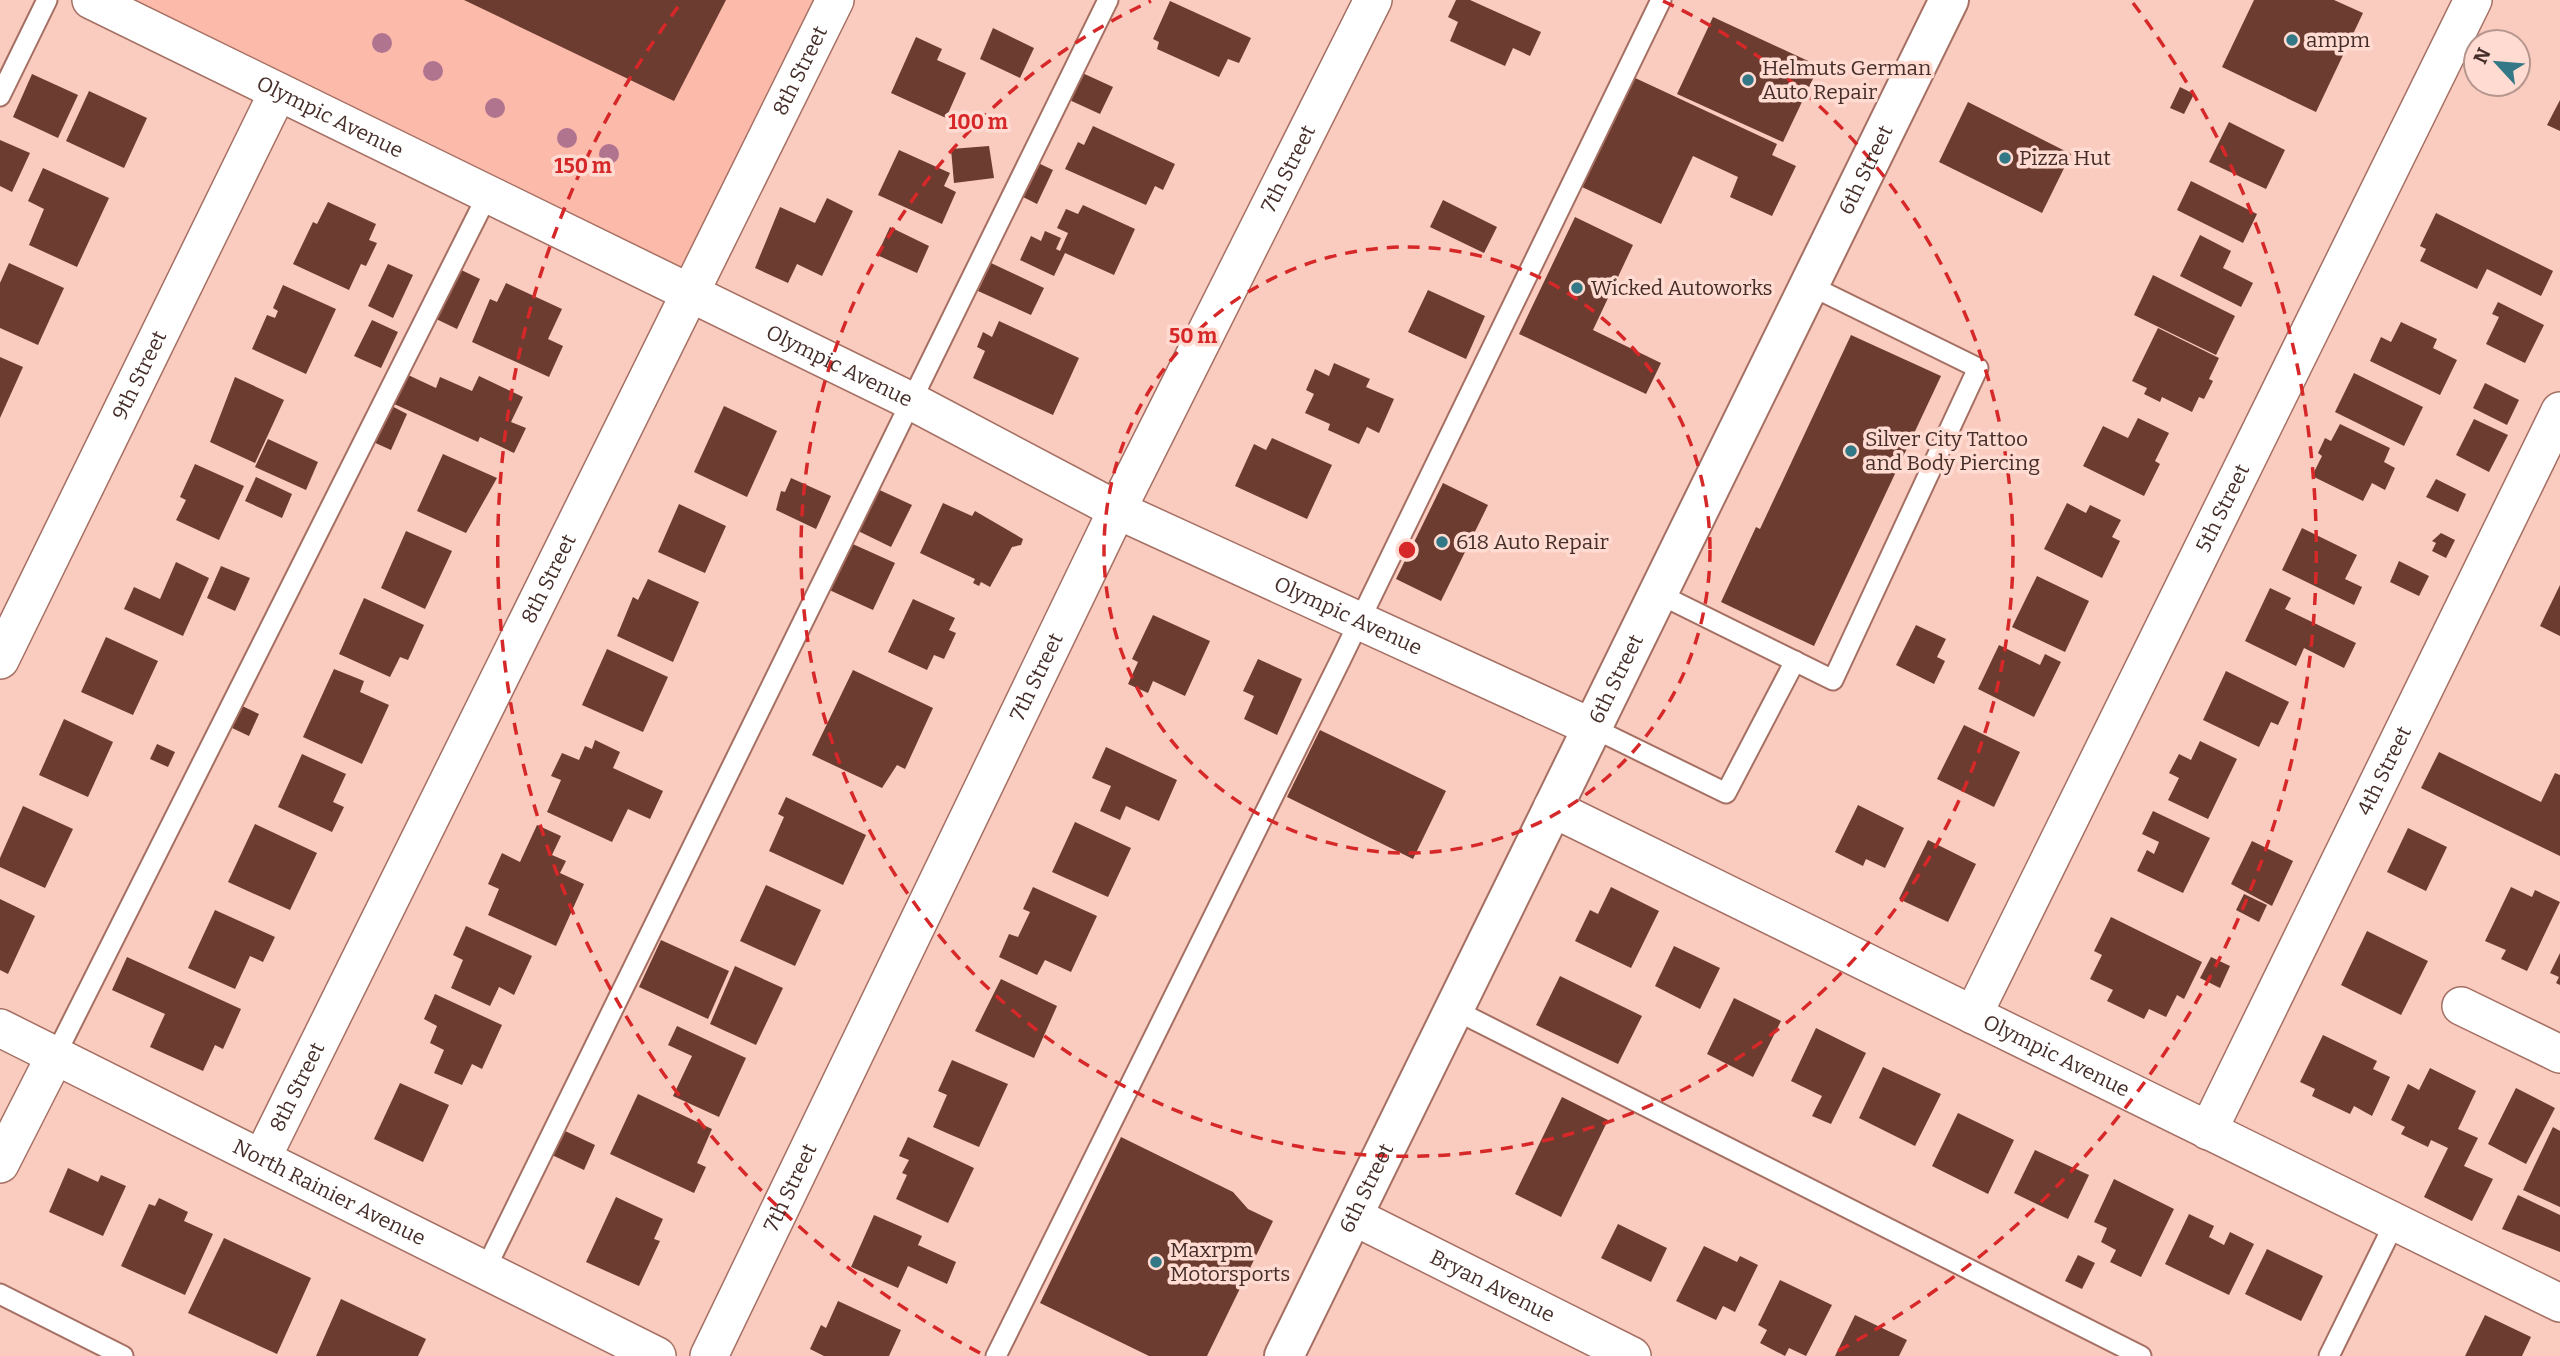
<svg xmlns="http://www.w3.org/2000/svg" width="2560" height="1356" viewBox="0 0 2560 1356" font-family="Bitter,serif">
  <rect width="100%" height="100%" fill="#facbbf"/>
  <polygon fill="#fcbaaa" points="91,0 835,0 690,293"/>
  <g fill="#6c3c31">
    <polygon points="464,0 726,0 674,101"/>
    <polygon points="1456,0 1470,0 1541,32 1530,56 1513,48 1505,66 1450,41 1458,22 1448,17"/>
    <polygon points="2254,0 2334,0 2363,13 2316,112 2222,67"/>
    <polygon points="1170,1 1251,38 1239,63 1228,59 1219,77 1157,49 1159,42 1153,39"/>
    <polygon points="1713,17 1819,66 1783,142 1677,94"/>
    <polygon points="993,28 1034,48 1020,78 980,59"/>
    <polygon points="916,37 942,49 937,60 966,73 946,118 891,93"/>
    <polygon points="1078,71 1113,87 1100,114 1065,98"/>
    <polygon points="32,74 78,95 58,138 13,117"/>
    <polygon points="1633,77 1777,144 1772,155 1796,166 1772,216 1730,197 1738,177 1693,156 1661,224 1582,187"/>
    <polygon points="2180,87 2194,94 2184,114 2170,108"/>
    <polygon points="89,91 147,118 124,168 66,141"/>
    <polygon points="2560,100 2560,131 2547,125"/>
    <polygon points="1968,102 2071,154 2042,213 1939,162"/>
    <polygon points="2229,122 2285,150 2266,189 2209,162"/>
    <polygon points="1093,126 1175,164 1163,190 1155,186 1146,205 1065,169 1078,142 1084,145"/>
    <polygon points="0,140 30,153 12,192 0,186"/>
    <polygon points="989,146 994,178 954,183 951,149"/>
    <polygon points="899,150 950,173 944,186 956,192 942,224 878,195"/>
    <polygon points="1036,162 1053,170 1037,204 1019,195"/>
    <polygon points="43,168 109,198 77,267 29,245 44,209 28,201"/>
    <polygon points="2191,181 2257,214 2243,243 2177,210"/>
    <polygon points="827,198 853,211 822,276 797,264 788,283 755,268 780,207 815,223"/>
    <polygon points="1443,200 1497,227 1484,253 1430,227"/>
    <polygon points="328,202 376,224 369,240 377,243 366,266 361,264 349,290 293,264 313,222 317,224"/>
    <polygon points="1083,205 1135,229 1114,275 1065,253 1054,276 1020,260 1031,236 1041,241 1045,231 1061,238 1056,249 1060,251 1068,233 1057,228 1066,209 1078,214"/>
    <polygon points="2436,213 2553,271 2541,296 2487,269 2477,289 2420,261 2426,249 2420,246"/>
    <polygon points="1575,217 1633,245 1593,330 1661,363 1646,394 1519,334"/>
    <polygon points="890,227 929,246 917,273 877,255"/>
    <polygon points="2200,235 2231,251 2223,268 2253,283 2241,307 2180,276"/>
    <polygon points="9,263 64,288 38,345 0,328 0,283"/>
    <polygon points="991,263 1044,288 1031,315 978,291"/>
    <polygon points="388,264 413,275 393,318 368,306"/>
    <polygon points="453,266 480,279 457,329 430,316"/>
    <polygon points="2153,275 2235,316 2216,355 2134,315"/>
    <polygon points="506,283 562,309 548,339 563,346 549,377 472,342 490,299 497,302"/>
    <polygon points="283,285 336,309 306,374 252,349 267,315 275,318 278,311 273,308"/>
    <polygon points="1428,290 1485,316 1466,359 1408,332"/>
    <polygon points="2498,302 2544,325 2525,363 2486,344 2499,317 2492,314"/>
    <polygon points="372,320 398,332 381,368 354,356"/>
    <polygon points="999,321 1079,358 1053,415 973,378 985,351 977,347 983,332 992,337"/>
    <polygon points="2401,322 2437,339 2433,348 2457,360 2440,395 2370,361 2381,337 2391,342"/>
    <polygon points="2158,328 2219,358 2209,379 2213,381 2204,399 2199,397 2192,412 2162,397 2160,402 2144,394 2147,388 2132,381"/>
    <polygon points="1851,335 1941,376 1814,646 1721,602 1756,527 1760,529"/>
    <polygon points="0,357 23,367 0,418"/>
    <polygon points="1334,363 1370,379 1366,387 1394,399 1379,433 1367,427 1359,444 1328,430 1330,424 1305,413 1314,394 1306,390 1315,369 1329,376"/>
    <polygon points="2354,373 2423,407 2404,446 2335,412"/>
    <polygon points="406,374 436,388 440,377 472,391 479,376 523,397 511,422 526,428 514,453 480,437 478,442 392,403"/>
    <polygon points="235,377 284,400 255,463 210,442"/>
    <polygon points="2485,383 2519,400 2507,425 2473,408"/>
    <polygon points="388,404 407,414 391,450 371,441"/>
    <polygon points="724,406 777,431 747,497 694,472"/>
    <polygon points="2138,418 2169,433 2155,461 2160,464 2144,496 2083,466 2103,426 2128,438"/>
    <polygon points="2474,419 2508,435 2489,472 2456,455"/>
    <polygon points="2340,424 2390,448 2384,462 2395,468 2385,490 2372,483 2363,501 2312,476 2322,456 2318,453 2325,438 2331,441"/>
    <polygon points="1272,438 1332,465 1307,519 1235,486 1254,444 1266,450"/>
    <polygon points="268,439 318,462 306,490 255,467"/>
    <polygon points="443,454 497,478 466,533 417,511"/>
    <polygon points="195,464 244,486 219,540 176,520 186,500 180,497"/>
    <polygon points="256,477 292,494 282,518 245,501"/>
    <polygon points="791,478 831,496 816,529 776,510 781,491 785,492"/>
    <polygon points="2436,479 2466,494 2458,512 2426,497"/>
    <polygon points="1443,483 1488,505 1441,601 1396,579"/>
    <polygon points="873,487 912,505 891,547 852,528"/>
    <polygon points="943,503 972,516 975,511 1023,539 1021,545 1012,547 990,587 981,582 979,586 973,583 975,579 920,553"/>
    <polygon points="2067,503 2086,513 2090,505 2121,520 2112,537 2120,541 2102,578 2044,549"/>
    <polygon points="679,504 726,526 705,573 658,552"/>
    <polygon points="2302,528 2357,555 2345,579 2362,587 2354,605 2282,570"/>
    <polygon points="406,531 452,551 425,609 381,588"/>
    <polygon points="2441,533 2455,540 2446,558 2432,551 2436,543 2432,541"/>
    <polygon points="846,541 895,563 873,610 825,588"/>
    <polygon points="2399,561 2429,576 2419,596 2390,582"/>
    <polygon points="176,562 209,578 183,636 124,609 134,587 160,599"/>
    <polygon points="221,566 250,578 235,611 207,598"/>
    <polygon points="2037,576 2089,601 2065,652 2012,627"/>
    <polygon points="648,579 699,602 673,662 617,636 633,597 638,600"/>
    <polygon points="2560,585 2560,636 2540,626"/>
    <polygon points="2270,588 2291,598 2285,609 2356,643 2344,668 2304,648 2296,666 2245,641"/>
    <polygon points="364,598 424,625 408,660 400,657 390,677 339,654"/>
    <polygon points="913,599 955,618 949,630 956,633 944,659 934,655 927,670 888,652"/>
    <polygon points="1153,615 1210,641 1185,696 1153,681 1148,693 1128,684 1138,662 1132,659"/>
    <polygon points="1916,625 1946,639 1937,657 1945,661 1934,684 1896,665"/>
    <polygon points="106,637 158,661 133,715 81,692"/>
    <polygon points="1999,645 2040,665 2045,654 2061,662 2034,717 1978,689"/>
    <polygon points="607,649 668,677 643,732 582,705"/>
    <polygon points="1258,659 1302,679 1277,735 1244,719 1254,696 1243,691"/>
    <polygon points="334,669 364,681 360,692 389,705 362,764 303,737"/>
    <polygon points="853,670 933,708 905,769 897,765 882,788 812,755"/>
    <polygon points="2226,671 2289,702 2278,725 2271,722 2259,747 2203,720"/>
    <polygon points="240,705 259,714 249,736 230,727"/>
    <polygon points="64,719 113,742 88,797 39,775"/>
    <polygon points="1964,725 2020,752 1994,807 1937,779"/>
    <polygon points="1320,730 1446,791 1413,859 1287,797"/>
    <polygon points="595,740 620,752 613,768 663,791 650,819 628,809 612,842 547,812 561,780 551,776 562,753 579,760 585,746 592,749"/>
    <polygon points="2200,741 2237,759 2208,819 2168,800 2179,778 2169,773 2179,754 2191,760"/>
    <polygon points="157,744 175,752 168,767 150,759"/>
    <polygon points="1106,747 1177,780 1159,821 1126,806 1120,820 1100,811 1111,786 1092,778"/>
    <polygon points="2439,752 2541,802 2555,773 2560,775 2560,856 2421,788"/>
    <polygon points="302,754 346,774 333,802 344,807 332,832 278,807"/>
    <polygon points="786,797 866,835 843,885 769,851 784,817 778,814"/>
    <polygon points="1858,805 1904,828 1885,868 1866,859 1863,866 1835,852"/>
    <polygon points="23,806 73,829 45,888 0,867 0,858"/>
    <polygon points="2153,811 2210,838 2183,893 2137,871 2147,850 2154,854 2159,842 2142,834"/>
    <polygon points="1075,822 1131,848 1108,897 1052,872"/>
    <polygon points="255,824 317,853 290,910 228,882"/>
    <polygon points="537,825 561,836 552,855 566,861 560,873 584,884 556,946 488,915 499,889 488,884 502,853 520,862"/>
    <polygon points="2408,828 2447,847 2426,891 2387,872"/>
    <polygon points="1928,840 1976,864 1948,922 1899,899"/>
    <polygon points="2252,841 2293,861 2272,906 2231,884"/>
    <polygon points="766,885 821,910 795,966 740,941"/>
    <polygon points="1033,887 1097,916 1071,972 1045,960 1037,975 999,957 1009,934 1018,937 1030,912 1023,909"/>
    <polygon points="1611,887 1659,911 1631,968 1575,941 1590,910 1598,914"/>
    <polygon points="2511,887 2532,897 2535,890 2560,902 2527,971 2501,959 2506,950 2485,941"/>
    <polygon points="2244,894 2267,905 2259,922 2236,910"/>
    <polygon points="0,899 35,916 8,974 0,970"/>
    <polygon points="215,910 275,937 263,962 250,956 235,989 188,968"/>
    <polygon points="2111,917 2202,962 2184,999 2177,995 2166,1017 2149,1009 2144,1019 2107,1001 2113,990 2090,979 2102,955 2094,951"/>
    <polygon points="466,926 532,956 514,995 499,987 490,1006 451,988 463,960 453,955"/>
    <polygon points="2367,931 2428,961 2401,1015 2341,985"/>
    <polygon points="661,940 729,971 708,1019 639,987"/>
    <polygon points="1674,946 1720,968 1700,1009 1655,986"/>
    <polygon points="2560,953 2560,985 2556,983 2559,977 2550,973"/>
    <polygon points="127,957 241,1009 223,1049 215,1045 203,1071 150,1047 165,1014 112,990"/>
    <polygon points="2211,957 2230,966 2220,988 2200,978"/>
    <polygon points="735,966 783,988 756,1045 710,1024"/>
    <polygon points="1560,976 1642,1016 1618,1064 1536,1025"/>
    <polygon points="1001,979 1057,1006 1034,1058 975,1031"/>
    <polygon points="435,994 502,1025 482,1069 472,1064 462,1085 434,1073 444,1050 430,1043 437,1026 424,1019"/>
    <polygon points="1734,998 1781,1021 1753,1077 1707,1054"/>
    <polygon points="677,1026 746,1058 719,1117 673,1096 692,1056 668,1045"/>
    <polygon points="1816,1028 1866,1053 1831,1124 1812,1116 1822,1096 1791,1081"/>
    <polygon points="2323,1035 2377,1061 2373,1069 2390,1077 2372,1116 2354,1106 2350,1114 2312,1096 2315,1089 2300,1082"/>
    <polygon points="952,1060 1008,1084 979,1147 933,1127 947,1095 938,1091"/>
    <polygon points="1883,1067 1941,1094 1915,1146 1859,1118"/>
    <polygon points="2430,1068 2476,1091 2458,1129 2478,1138 2464,1166 2493,1179 2472,1221 2424,1197 2448,1148 2431,1140 2428,1147 2401,1134 2405,1127 2391,1120 2408,1084 2419,1090"/>
    <polygon points="400,1083 449,1105 423,1162 374,1139"/>
    <polygon points="2516,1088 2555,1108 2526,1164 2488,1144"/>
    <polygon points="638,1094 712,1129 697,1163 706,1167 694,1193 610,1154"/>
    <polygon points="1562,1097 1608,1120 1561,1217 1515,1194"/>
    <polygon points="1958,1113 2014,1140 1988,1194 1932,1166"/>
    <polygon points="2553,1127 2560,1131 2560,1207 2523,1190"/>
    <polygon points="563,1130 595,1145 584,1170 552,1155"/>
    <polygon points="908,1137 974,1168 948,1223 896,1199 907,1175 902,1173 909,1160 899,1156"/>
    <polygon points="1121,1137 1233,1192 1248,1209 1273,1221 1207,1356 1149,1356 1040,1303"/>
    <polygon points="2035,1150 2089,1175 2068,1219 2014,1193"/>
    <polygon points="68,1168 98,1182 101,1175 126,1186 103,1236 49,1212"/>
    <polygon points="2114,1179 2174,1209 2141,1277 2110,1262 2116,1250 2101,1242 2107,1228 2094,1222"/>
    <polygon points="2518,1195 2560,1215 2560,1252 2502,1229"/>
    <polygon points="616,1197 663,1219 654,1239 660,1241 639,1286 586,1262"/>
    <polygon points="159,1198 188,1212 184,1221 213,1234 185,1295 121,1266 149,1204 155,1206"/>
    <polygon points="2189,1214 2214,1226 2209,1237 2224,1245 2230,1232 2254,1244 2229,1295 2165,1264"/>
    <polygon points="874,1215 922,1236 918,1245 956,1262 947,1284 908,1266 898,1288 851,1267"/>
    <polygon points="1618,1224 1667,1248 1651,1282 1601,1258"/>
    <polygon points="224,1238 311,1278 277,1354 188,1313"/>
    <polygon points="1704,1246 1737,1262 1740,1256 1758,1265 1735,1312 1723,1306 1716,1320 1676,1301"/>
    <polygon points="2267,1249 2323,1276 2301,1321 2245,1294"/>
    <polygon points="2078,1255 2095,1263 2082,1289 2065,1281"/>
    <polygon points="1780,1280 1832,1305 1806,1356 1789,1348 1785,1356 1760,1343 1767,1330 1758,1325"/>
    <polygon points="341,1299 426,1339 418,1356 316,1356"/>
    <polygon points="838,1301 901,1330 889,1356 824,1356 810,1349 821,1325 826,1328"/>
    <polygon points="1855,1315 1907,1340 1899,1356 1835,1356"/>
    <polygon points="2485,1315 2531,1337 2522,1356 2465,1356"/>
  </g>
  <g fill="none" stroke-linecap="round" stroke-linejoin="round">
    <g stroke="#a57063" stroke-width="23">
      <g id="lane">
        <polyline points="0,96 47,0"/>
        <polyline points="1657,593 1833,680 1978,368 1809,285"/>
        <polyline points="1591,727 1726,793 1795,661"/>
        <polyline points="1453,1009 2141,1356"/>
        <polyline points="56,1054 488,194"/>
        <polyline points="485,1270 1108,0"/>
        <polyline points="0,1294 123,1356"/>
        <polyline points="996,1356 1341,659 1661,0"/>
        <polyline points="2329,1356 2395,1222"/>
      </g>
    </g>
    <g stroke="#a57063" stroke-width="40">
      <g id="street">
        <path id="s1" d="M91,0L911,401L1117,510L1591,727"/>
        <path id="s2" d="M0,660L278,92"/>
        <path id="s3" d="M1552,808L2560,1303"/>
        <polyline points="2461,1006 2560,1054"/>
        <path id="s4" d="M1973,1015L2473,0"/>
        <path id="s5" d="M0,1028L657,1356"/>
        <path id="s6" d="M2208,1131L2560,411"/>
        <path id="s7" d="M263,1156L835,0"/>
        <polyline points="0,1164 56,1054"/>
        <path id="s8" d="M1353,1216L1632,1356"/>
        <path id="s9" d="M709,1356L1117,510L1373,0"/>
      </g>
    </g>
    <g stroke="#a57063" stroke-width="42">
      <g id="secondary">
        <path id="s10" d="M1284,1356L1949,0"/>
      </g>
    </g>
    <use href="#lane" stroke="#fff" stroke-width="19"/>
    <use href="#street" stroke="#fff" stroke-width="37"/>
    <use href="#secondary" stroke="#fff" stroke-width="38"/>
  </g>
  <g fill="#b0748f">
    <circle cx="382" cy="43" r="10"/>
    <circle cx="433" cy="71" r="10"/>
    <circle cx="495" cy="108" r="10"/>
    <circle cx="567" cy="138" r="10"/>
    <circle cx="609" cy="154" r="10"/>
  </g>
  <g fill="none" stroke="#d62828" stroke-width="3.5" stroke-dasharray="12 9">
    <circle cx="1407" cy="550" r="303"/>
    <path d="M1663 1A606 606 0 1 1 1151 1"/>
    <path d="M980 1353A909 909 0 0 1 681 3M2133 3A909 909 0 0 1 1834 1353"/>
  </g>
  <g fill="#337887" stroke="#ffdbd2" stroke-width="2.5">
    <circle cx="2292" cy="40" r="7"/>
    <circle cx="1748" cy="80" r="7"/>
    <circle cx="2005" cy="158" r="7"/>
    <circle cx="1577" cy="288" r="7"/>
    <circle cx="1851" cy="451" r="7"/>
    <circle cx="1442" cy="542" r="7"/>
    <circle cx="1156" cy="1262" r="7"/>
  </g>
  <g text-anchor="middle" dominant-baseline="central" stroke-width="7" stroke-linejoin="round" paint-order="stroke">
    <g font-size="21" fill="#452e29" stroke="#ffdbd2" text-anchor="start">
      <text x="2306" y="40">ampm</text>
      <text x="1762" y="68">Helmuts German<tspan x="1762" dy="24">Auto Repair</tspan></text>
      <text x="2019" y="158">Pizza Hut</text>
      <text x="1591" y="288">Wicked Autoworks</text>
      <text x="1865" y="439">Silver City Tattoo<tspan x="1865" dy="24">and Body Piercing</tspan></text>
      <text x="1456" y="542">618 Auto Repair</text>
      <text x="1170" y="1250">Maxrpm<tspan x="1170" dy="24">Motorsports</tspan></text>
    </g>
    <g font-size="21" fill="#452e29" stroke="#ffdbd2">
      <text stroke="none"><textPath href="#s7" startOffset="1211">8th Street</textPath></text>
      <text stroke="none"><textPath href="#s1" startOffset="266">Olympic Avenue</textPath></text>
      <text stroke="none"><textPath href="#s9" startOffset="1321">7th Street</textPath></text>
      <text stroke="none"><textPath href="#s10" startOffset="1321">6th Street</textPath></text>
      <text stroke="none"><textPath href="#s1" startOffset="833">Olympic Avenue</textPath></text>
      <text stroke="none"><textPath href="#s2" startOffset="317">9th Street</textPath></text>
      <text stroke="none"><textPath href="#s4" startOffset="565">5th Street</textPath></text>
      <text stroke="none"><textPath href="#s7" startOffset="644">8th Street</textPath></text>
      <text stroke="none"><textPath href="#s1" startOffset="1400">Olympic Avenue</textPath></text>
      <text stroke="none"><textPath href="#s9" startOffset="754">7th Street</textPath></text>
      <text stroke="none"><textPath href="#s10" startOffset="754">6th Street</textPath></text>
      <text stroke="none"><textPath href="#s6" startOffset="401">4th Street</textPath></text>
      <text stroke="none"><textPath href="#s3" startOffset="562">Olympic Avenue</textPath></text>
      <text stroke="none"><textPath href="#s7" startOffset="77">8th Street</textPath></text>
      <text stroke="none"><textPath href="#s9" startOffset="187">7th Street</textPath></text>
      <text stroke="none"><textPath href="#s10" startOffset="187">6th Street</textPath></text>
      <text stroke="none"><textPath href="#s5" startOffset="368">North Rainier Avenue</textPath></text>
      <text stroke="none"><textPath href="#s8" startOffset="156">Bryan Avenue</textPath></text>
    </g>
  </g>
  <circle cx="1407" cy="550" r="10" fill="#d62828" stroke="#ffdbd2" stroke-width="3.5"/>
  <g font-size="21" text-anchor="middle" font-weight="bold" fill="#d62828" stroke="#ffdbd2" stroke-width="7" stroke-linejoin="round" paint-order="stroke">
    <text x="978" y="129">100 m</text>
    <text x="583" y="173">150 m</text>
    <text x="1193" y="343">50 m</text>
  </g>
  <g transform="translate(2497 63) rotate(296)"><circle r="33" fill="#ffdbd2" stroke="#b5968e" stroke-width="2"/>
  <path d="M0-5L12 26L0 18L-12 26Z" fill="#337887"/>
  <text y="-10" font-size="19" font-weight="bold" text-anchor="middle" fill="#452e29">N</text>
  </g>
</svg>
